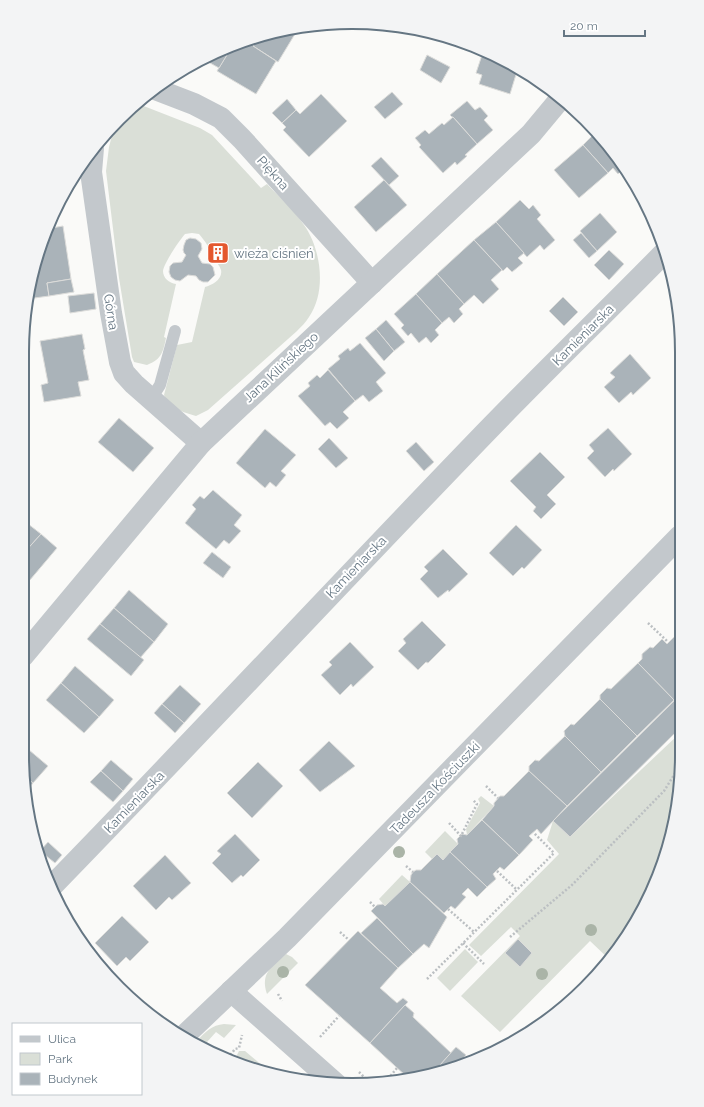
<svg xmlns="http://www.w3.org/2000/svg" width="704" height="1107" viewBox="0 0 704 1107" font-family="Raleway,sans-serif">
  <rect width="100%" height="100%" fill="#fafaf8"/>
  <g fill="#dadfd7">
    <path d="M136,103L200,128L212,135L261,188L267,184C279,197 294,210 304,225C321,249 327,291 309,317C306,322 301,327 297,331L208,410L196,416C183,412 170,409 164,395L177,345L192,342L205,287C212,285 223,279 221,270C220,266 216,262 214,258C210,249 206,242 199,234L192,233L185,234C179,241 164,263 163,271C163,278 169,283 176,284L164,337L166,338C163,352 162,359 147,365L134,362L132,357L119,278L106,171L109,147L115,124Z"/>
    <polygon points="679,734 679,798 657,881 614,956 610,960 590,941 500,1032 461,996 520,936 511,927 481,956 469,945 559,854 547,840 553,821 570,837"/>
    <polygon points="481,796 494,806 467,835 466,829 480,803 478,799"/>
    <polygon points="445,831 458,844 443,860 432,859 425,852"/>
    <polygon points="402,875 410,882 385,906 379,899"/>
    <polygon points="465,949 478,962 450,991 437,978"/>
    <path d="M286,954L292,957L298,963L267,994C260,973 272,966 286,954Z"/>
    <path d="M224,1024L236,1025L224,1038L216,1032L207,1042L213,1048L211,1049L197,1041C205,1032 212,1025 224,1024Z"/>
    <polygon points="239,1051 245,1051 270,1072 246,1067 234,1061"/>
  </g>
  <g fill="#aab3b9" stroke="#dcdcda">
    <polygon points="297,28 298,29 278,62 253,46 257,41 252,38"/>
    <polygon points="252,38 257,41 253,46 276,61 256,94 217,71 233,45"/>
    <polygon points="233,45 219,68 203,59"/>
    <polygon points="475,48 498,56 510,64 474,52"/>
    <polygon points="427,55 450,67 441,83 420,70"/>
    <polygon points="482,55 510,64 518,68 510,94 479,84 482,75 476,73"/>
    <polygon points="392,92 403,104 385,119 374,107"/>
    <polygon points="321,94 347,121 309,157 283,130 286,127 282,123 296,110 300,114"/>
    <polygon points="287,99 296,110 282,123 272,113"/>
    <polygon points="467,101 475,110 480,107 488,116 484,120 493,130 477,144 453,117 452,117 450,115"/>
    <polygon points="453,117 477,144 465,155 467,156 457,165 455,162 443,173 419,147 421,145 415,138 425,130 429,134 442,123 444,125"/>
    <polygon points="595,133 614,151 624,168 618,174 613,168 608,173 583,145"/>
    <polygon points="583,145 608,173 579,198 554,170"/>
    <polygon points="381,157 399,176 389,185 371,166"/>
    <polygon points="384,180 407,205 376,232 354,207"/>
    <polygon points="520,200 529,209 533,205 541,215 537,219 555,240 544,250 540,245 527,257 496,222"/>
    <polygon points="600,213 617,232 597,251 580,231"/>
    <polygon points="496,222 524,253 518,258 523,263 512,272 507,267 503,271 474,240"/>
    <polygon points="63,226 71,279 47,283 49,296 27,299 46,229"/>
    <polygon points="581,233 597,251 589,258 573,240"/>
    <polygon points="190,238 196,239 201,243 202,249 198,256 202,263 210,264 213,267 215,275 208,282 203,282 199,280 196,276 188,275 180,281 175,280 171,277 169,272 170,266 173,263 182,262 186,255 184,253 183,250 184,245 186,240"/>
    <polygon points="474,240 502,270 491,280 499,289 483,304 474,295 464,304 437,274"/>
    <polygon points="219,243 226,258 217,263 209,247"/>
    <polygon points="609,250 624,264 609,280 594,265"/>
    <polygon points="437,274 464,304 459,309 463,314 454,323 449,317 442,323 416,294"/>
    <polygon points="71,279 74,292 49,296 47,283"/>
    <polygon points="94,293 96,309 70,313 68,296"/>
    <polygon points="416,294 442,323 435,330 439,335 431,343 426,337 419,343 411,333 408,336 401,328 404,325 394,314"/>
    <polygon points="563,297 578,312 564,326 549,311"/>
    <polygon points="386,320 405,342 394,351 376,329"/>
    <polygon points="376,329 394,351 384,361 365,338"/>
    <polygon points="82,334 85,349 83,350 89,380 78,382 81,396 44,402 41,385 48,383 40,341"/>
    <polygon points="360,343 386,373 376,382 383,391 369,402 363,395 355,401 328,369 340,359 338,356 348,348 350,351"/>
    <polygon points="630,354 651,378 633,395 631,392 619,403 604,387 615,377 610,373"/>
    <polygon points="328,370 355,401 343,412 349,418 337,429 330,422 325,426 298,396 310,386 308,383 317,375 320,378"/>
    <polygon points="119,418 154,448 133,472 98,442"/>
    <polygon points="608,428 632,454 614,471 613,469 605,477 587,458 594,451 589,445"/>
    <polygon points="265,429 296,455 281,471 286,475 276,487 270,482 265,488 236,463"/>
    <polygon points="329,438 348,458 336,468 318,449"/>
    <polygon points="416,442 434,462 424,471 406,451"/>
    <polygon points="540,452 565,477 547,495 556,504 541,519 533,511 536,507 510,481"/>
    <polygon points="213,490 242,515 234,525 241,531 229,544 224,540 216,549 185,523 196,509 192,505 200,496 204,499"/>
    <polygon points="23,520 41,534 23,554"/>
    <polygon points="516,525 542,550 524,569 522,567 513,576 489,553"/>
    <polygon points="41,534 57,548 24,587 23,586 23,554"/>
    <polygon points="443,549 468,574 449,592 448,590 438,598 420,579 428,571 424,567"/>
    <polygon points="212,552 231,567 223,578 203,563"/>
    <polygon points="129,590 168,624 154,642 114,608"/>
    <polygon points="114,608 154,642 140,658 100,624"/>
    <polygon points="422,621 446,645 428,663 426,662 418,670 398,651 406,643 403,639"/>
    <polygon points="100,624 144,660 131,676 87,639"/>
    <polygon points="680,631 680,695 674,700 638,663 642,659 642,654 650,647 653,648 662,639 667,644"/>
    <polygon points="350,642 374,667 353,687 351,684 340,695 321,675 332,665 329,662"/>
    <polygon points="638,663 674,700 637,736 600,699 600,695 607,688 611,689"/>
    <polygon points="75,666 114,700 99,717 61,683"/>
    <polygon points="61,683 99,717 84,733 46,700"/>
    <polygon points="180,685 201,704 184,723 162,704"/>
    <polygon points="680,695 680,728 570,837 553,821"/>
    <polygon points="600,699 637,736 601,772 565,736 564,731 571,724 574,725"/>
    <polygon points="162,704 184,723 175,733 154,713"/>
    <polygon points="565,736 601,772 567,806 529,771 529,766 535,760 539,761"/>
    <polygon points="329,741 355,766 320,792 299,770"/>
    <polygon points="22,744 48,766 33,783 26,777 22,755"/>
    <polygon points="111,760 133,779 123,791 101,771"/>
    <polygon points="258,762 283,786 252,818 227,793"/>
    <polygon points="101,771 123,791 113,802 90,782"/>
    <polygon points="529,771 567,806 541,834 537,829 529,836 533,840 519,855 482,820 494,806 494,803 500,796 504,796"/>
    <polygon points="26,777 33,783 28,789"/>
    <polygon points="482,820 519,855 504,870 500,867 493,874 496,879 487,887 450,852 458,844 457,839 462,834 467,835"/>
    <polygon points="235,834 260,860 243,877 241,875 232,883 212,863 221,854 217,851"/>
    <polygon points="48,842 62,855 55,863 40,851"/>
    <polygon points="450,852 487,887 477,897 468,888 462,894 466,897 455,909 451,906 444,913 410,882 411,875 413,872 416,870 421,870 437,854 443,860"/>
    <polygon points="165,855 191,883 172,900 169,897 156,910 133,886"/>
    <polygon points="410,882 447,917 429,948 424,944 413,954 371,911 377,905 383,904 385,906"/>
    <polygon points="122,916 149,942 130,961 126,957 117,966 95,943"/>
    <polygon points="377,918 413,954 398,968 361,933"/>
    <polygon points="358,931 398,968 380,988 397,1003 403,998 408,1002 370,1043 305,985"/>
    <polygon points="518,939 532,953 520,967 505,953"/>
    <polygon points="405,1005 414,1013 413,1017 451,1053 432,1074 407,1077 370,1043"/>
    <polygon points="456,1047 466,1055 463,1058 466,1061 438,1074 432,1074"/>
  </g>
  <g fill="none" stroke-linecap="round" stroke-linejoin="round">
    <g stroke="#bbbfc2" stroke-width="2.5" stroke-dasharray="2 2" stroke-linecap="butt">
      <polyline points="677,593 680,596"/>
      <polyline points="648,623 668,642"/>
      <polyline points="486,786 498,798"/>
      <polyline points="449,823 461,836 477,804 473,800"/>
      <polyline points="406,866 413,872"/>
      <polyline points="497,871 517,890"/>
      <polyline points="370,902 375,907"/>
      <polyline points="448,909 474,932"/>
      <polyline points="340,932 349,940"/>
      <polyline points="510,937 572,885 664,791 679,767"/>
      <polyline points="463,943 484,964"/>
      <polyline points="427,979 554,853 534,833"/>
      <polyline points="278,994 282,1001"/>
      <polyline points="320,1037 339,1016"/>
      <polyline points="228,1058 235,1049 239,1048 242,1035"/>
      <polyline points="359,1072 368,1081"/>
      <polyline points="388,1079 397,1068"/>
    </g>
    <polyline stroke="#c3c8cc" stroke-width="12" points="151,399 160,385 175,331"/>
    <g stroke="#c3c8cc" stroke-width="22">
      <polyline points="155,89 194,104 221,118 242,139 372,283"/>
      <polyline points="93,148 91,172 111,313 120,362 124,373 134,384 201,443"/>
      <polyline points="23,656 201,443 531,134 561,98"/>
      <path d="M52,886C198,736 341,582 487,431C545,371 606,312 665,252"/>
      <polyline points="231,991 336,1084"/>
    </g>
    <polyline stroke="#c3c8cc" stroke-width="22" points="185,1035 287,938 680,536"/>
  </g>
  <g fill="#aab4a7">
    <circle cx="399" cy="852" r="6"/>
    <circle cx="591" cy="930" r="6"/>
    <circle cx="283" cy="972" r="6"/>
    <circle cx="542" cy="974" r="6"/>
  </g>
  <defs>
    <g id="building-square" transform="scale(1.15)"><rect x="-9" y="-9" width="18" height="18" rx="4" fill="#e4572e" stroke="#fff"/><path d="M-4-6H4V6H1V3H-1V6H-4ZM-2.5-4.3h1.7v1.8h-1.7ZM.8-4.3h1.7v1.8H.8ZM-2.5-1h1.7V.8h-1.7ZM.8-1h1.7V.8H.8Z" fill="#fff"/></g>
  </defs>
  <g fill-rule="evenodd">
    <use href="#building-square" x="218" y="253"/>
  </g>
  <g text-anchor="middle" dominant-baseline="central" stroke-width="4" stroke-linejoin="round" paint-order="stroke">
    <g font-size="13" fill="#657683" stroke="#fff">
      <text transform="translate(273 173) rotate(48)">Piękna</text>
      <text transform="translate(111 312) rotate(81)">Górna</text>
      <text transform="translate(583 335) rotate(-45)">Kamieniarska</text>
      <text transform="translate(281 367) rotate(-43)">Jana Kilińskiego</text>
      <text transform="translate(356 567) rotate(-46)">Kamieniarska</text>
      <text transform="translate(435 788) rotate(-46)">Tadeusza Kościuszki</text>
      <text transform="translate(134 802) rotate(-46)">Kamieniarska</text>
    </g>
    <g font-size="13" fill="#657683" stroke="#fff" text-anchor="start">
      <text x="234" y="253">wieża ciśnień</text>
    </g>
  </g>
  <path d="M0 0H704V1107H0ZM352 29H352A323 323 0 0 1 675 352V755A323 323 0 0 1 352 1078H352A323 323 0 0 1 29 755V352A323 323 0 0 1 352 29Z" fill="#f3f4f5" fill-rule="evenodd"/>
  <path fill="none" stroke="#657683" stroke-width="2" d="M352 29H352A323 323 0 0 1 675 352V755A323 323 0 0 1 352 1078H352A323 323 0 0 1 29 755V352A323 323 0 0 1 352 29Z"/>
  <rect x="12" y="1023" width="130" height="72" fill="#ffffff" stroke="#c1c8cd"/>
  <rect x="20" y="1036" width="20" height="6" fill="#c3c8cc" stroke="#c1c8cd"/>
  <text x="48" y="1043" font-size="12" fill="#657683">Ulica</text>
  <rect x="20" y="1053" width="20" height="12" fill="#dadfd7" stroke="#c1c8cd"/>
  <text x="48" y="1063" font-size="12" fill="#657683">Park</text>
  <rect x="20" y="1073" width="20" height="12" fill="#aab3b9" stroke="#c1c8cd"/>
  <text x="48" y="1083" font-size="12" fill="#657683">Budynek</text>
  <path d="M564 30v6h81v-6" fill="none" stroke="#657683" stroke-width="2"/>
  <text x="570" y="30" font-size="12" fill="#657683" stroke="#ffffff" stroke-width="3" paint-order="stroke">20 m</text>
</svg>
